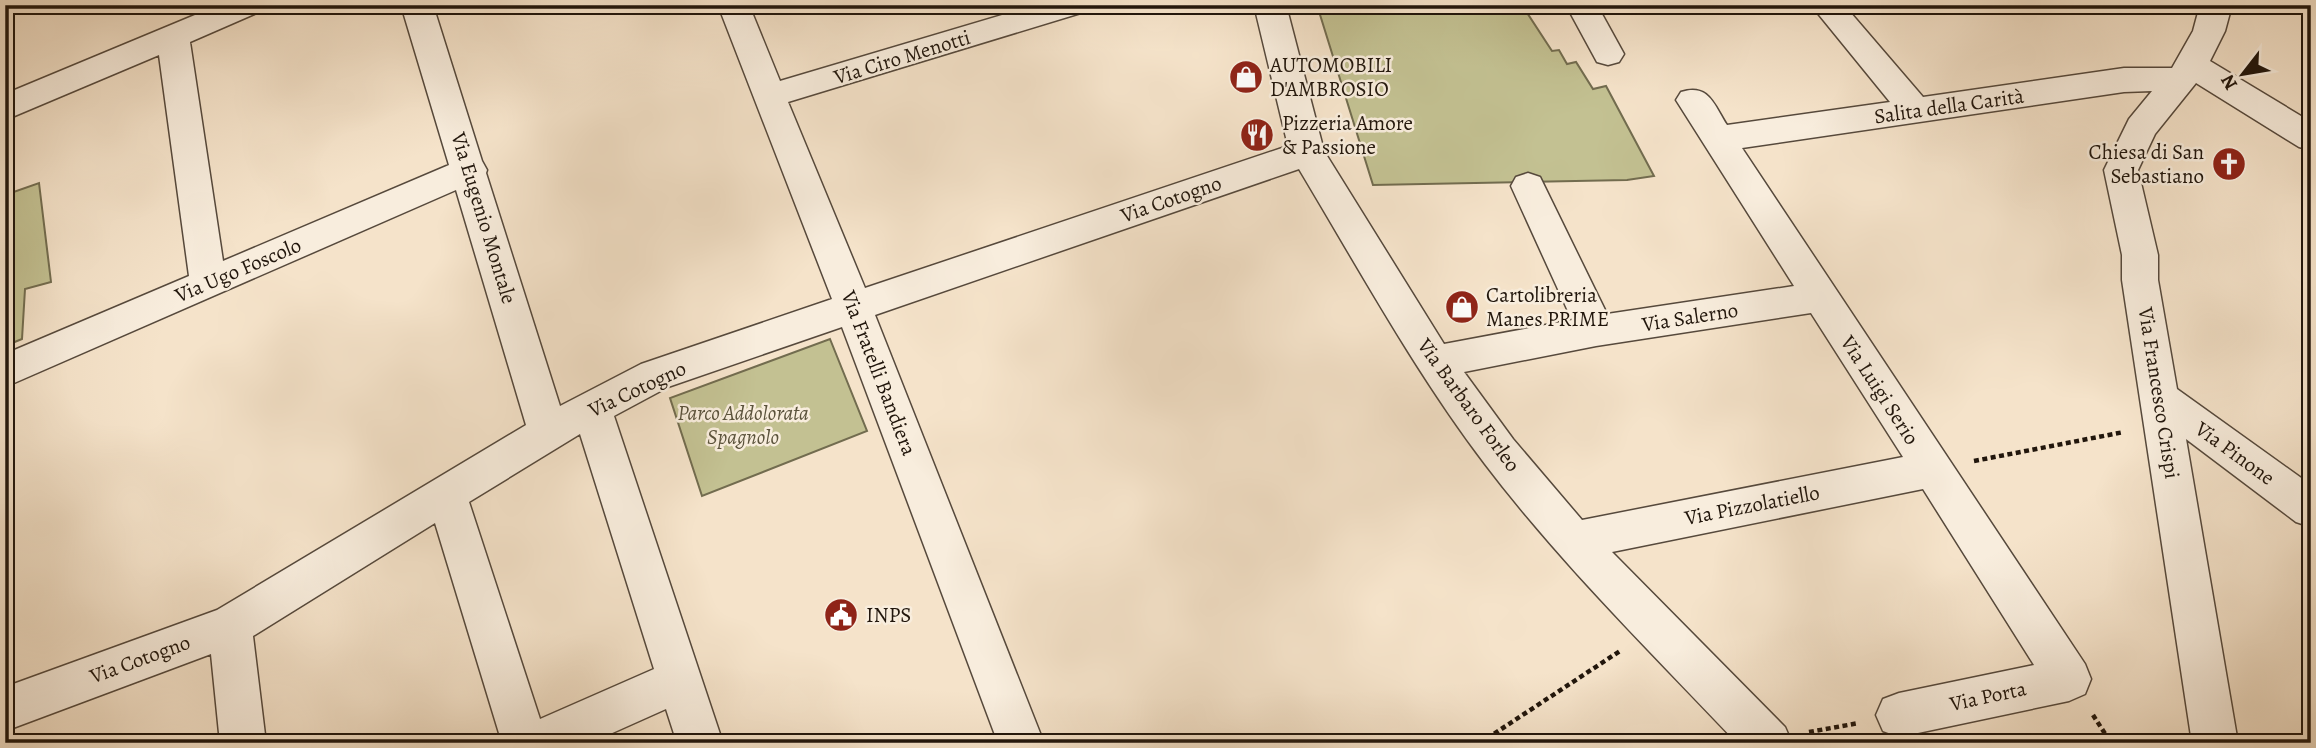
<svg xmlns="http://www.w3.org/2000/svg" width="2316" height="748" viewBox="0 0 2316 748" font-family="Alegreya,serif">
  <rect width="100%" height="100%" fill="#f5e3ca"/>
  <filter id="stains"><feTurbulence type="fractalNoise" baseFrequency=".00286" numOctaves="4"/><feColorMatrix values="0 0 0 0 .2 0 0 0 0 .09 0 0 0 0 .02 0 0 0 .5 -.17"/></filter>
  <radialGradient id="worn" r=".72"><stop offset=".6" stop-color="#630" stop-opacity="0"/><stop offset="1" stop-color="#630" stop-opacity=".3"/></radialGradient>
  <g fill="#c3c192" stroke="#726c4f" stroke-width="2">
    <polygon points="1317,5 1522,5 1552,51 1559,50 1567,64 1576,62 1593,89 1606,86 1654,176 1627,180 1373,185"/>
    <polygon points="39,183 51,282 25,289 22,339 5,346 5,195"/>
    <polygon points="830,339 867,431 702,496 670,398"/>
  </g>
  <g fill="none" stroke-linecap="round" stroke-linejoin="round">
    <g stroke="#56493c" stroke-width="3">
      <g id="minor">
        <path d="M219,5H263L259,12L190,42L223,261L449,165L401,5H433L482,161L487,170L486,173L560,406L641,364L832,299L718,5H749L780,81L1036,5H1088L1084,12L788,102L865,288L1288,146L1254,5H1286L1324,151L1444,344L1572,320L1511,186L1516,177L1528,173L1540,177L1607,314L1794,286L1676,100L1681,92C1709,83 1714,105 1727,125L1890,102L1811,5H1844L1923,97L2124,68H2172L2193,31L2200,5H2232L2225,31L2210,61L2311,122V150L2299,147L2196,83L2155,134L2138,170L2158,255V280L2177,389L2311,485V527L2296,522L2186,439L2238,743H2192L2122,280V255L2104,170L2129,119L2152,91L2124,92L1742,148L2085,664L2091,679L2085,694L2069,701L1899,737L1883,731L1876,715L1883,699L1899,693L2034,665L1923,489L1612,552L1785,727L1792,743H1737C1651,652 1561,564 1485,464C1415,372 1359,269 1299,169L875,315L1044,743H998L842,327L668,387L614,416L723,743H677L666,709L590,743H502L435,523L253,636L266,743H220L211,654L5,731V687L217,610L526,425L456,190L5,387V354L189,276L159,55L5,120V94ZM1811,313L1903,457L1582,520L1513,439L1464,372L1596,346ZM580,434L654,669L540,719L469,502Z"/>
        <polygon points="1566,5 1597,5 1624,54 1619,62 1608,65 1597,62"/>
        <polygon points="2294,5 2311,5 2311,17 2298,12"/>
      </g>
    </g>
    <g stroke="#21160c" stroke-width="4.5" stroke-dasharray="5 3.5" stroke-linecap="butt">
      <polyline points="1974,461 2124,432"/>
      <polyline points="2093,715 2111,743"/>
      <polyline points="1809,732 1859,723"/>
      <polyline points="1480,743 1620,651"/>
    </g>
    <use href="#minor" fill="#f8eddd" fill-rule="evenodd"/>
  </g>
  <defs>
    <g id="shop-disc" transform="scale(1.75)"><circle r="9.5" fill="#8f2418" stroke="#f8eddd"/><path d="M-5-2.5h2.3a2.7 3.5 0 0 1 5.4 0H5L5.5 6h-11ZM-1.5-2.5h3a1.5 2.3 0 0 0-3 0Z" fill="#fff"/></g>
    <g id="restaurant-disc" transform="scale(1.75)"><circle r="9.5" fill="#8f2418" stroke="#f8eddd"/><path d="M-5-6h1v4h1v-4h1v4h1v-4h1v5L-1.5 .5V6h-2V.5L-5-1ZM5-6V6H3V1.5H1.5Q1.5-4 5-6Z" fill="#fff"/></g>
    <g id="church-disc" transform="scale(1.75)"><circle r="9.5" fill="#8f2418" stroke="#f8eddd"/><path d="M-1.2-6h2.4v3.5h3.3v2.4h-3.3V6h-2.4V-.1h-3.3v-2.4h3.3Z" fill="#fff"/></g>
    <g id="civic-disc" transform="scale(1.75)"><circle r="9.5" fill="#8f2418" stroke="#f8eddd"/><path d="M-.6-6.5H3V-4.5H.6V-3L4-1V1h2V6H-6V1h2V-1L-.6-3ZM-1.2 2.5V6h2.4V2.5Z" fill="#fff"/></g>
  </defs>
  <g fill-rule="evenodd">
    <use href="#shop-disc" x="1246" y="77"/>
    <use href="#restaurant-disc" x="1257" y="135"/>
    <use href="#church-disc" x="2229" y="164"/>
    <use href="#shop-disc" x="1462" y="307"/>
    <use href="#civic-disc" x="841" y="615"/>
  </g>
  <g text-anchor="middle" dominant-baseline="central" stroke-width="5" stroke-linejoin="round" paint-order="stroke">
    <g font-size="21" fill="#21160c" stroke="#f8eddd">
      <text transform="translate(902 57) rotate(-17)">Via Ciro Menotti</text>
      <text transform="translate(1949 106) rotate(-8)">Salita della Carità</text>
      <text transform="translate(1171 199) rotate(-19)">Via Cotogno</text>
      <text transform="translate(484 218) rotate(73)">Via Eugenio Montale</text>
      <text transform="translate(238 270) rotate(-23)">Via Ugo Foscolo</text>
      <text transform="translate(1690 317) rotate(-9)">Via Salerno</text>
      <text transform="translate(879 373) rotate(69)">Via Fratelli Bandiera</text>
      <text transform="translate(637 389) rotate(-25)">Via Cotogno</text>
      <text transform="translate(1880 390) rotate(57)">Via Luigi Serio</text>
      <text transform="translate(2159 393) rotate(81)">Via Francesco Crispi</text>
      <text transform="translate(1469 405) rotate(54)">Via Barbaro Forleo</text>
      <text transform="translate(2235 453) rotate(36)">Via Pinone</text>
      <text transform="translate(1752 505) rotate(-11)">Via Pizzolatiello</text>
      <text transform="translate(140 659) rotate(-20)">Via Cotogno</text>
      <text transform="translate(1988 696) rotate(-12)">Via Porta</text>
    </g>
    <g font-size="21" fill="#21160c" stroke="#f8eddd" text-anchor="start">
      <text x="1270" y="65">AUTOMOBILI<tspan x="1270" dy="24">D'AMBROSIO</tspan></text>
      <text x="1282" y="123">Pizzeria Amore<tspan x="1282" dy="24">&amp; Passione</tspan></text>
      <text x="2204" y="152" text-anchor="end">Chiesa di San<tspan x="2204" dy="24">Sebastiano</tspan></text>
      <text x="1486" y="295">Cartolibreria<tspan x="1486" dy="24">Manes PRIME</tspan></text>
      <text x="866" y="615">INPS</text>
    </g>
    <g font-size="21" font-style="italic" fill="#5a523b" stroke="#f8eddd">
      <text x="743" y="413">Parco Addolorata<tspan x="743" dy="24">Spagnolo</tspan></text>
    </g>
  </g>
  <rect width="2316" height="748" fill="none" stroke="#f5e3ca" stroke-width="28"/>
  <rect x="7" y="7" width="2302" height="734" fill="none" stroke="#21160c" stroke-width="3.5"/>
  <rect x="14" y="14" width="2288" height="720" fill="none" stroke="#21160c" stroke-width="2"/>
  <g transform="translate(2243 74) rotate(239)" stroke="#f8eddd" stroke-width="5" paint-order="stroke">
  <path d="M0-5L12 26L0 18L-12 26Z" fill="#21160c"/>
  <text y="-10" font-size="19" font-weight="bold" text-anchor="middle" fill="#21160c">N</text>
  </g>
  <rect width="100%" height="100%" filter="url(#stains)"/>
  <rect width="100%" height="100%" fill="url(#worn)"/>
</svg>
